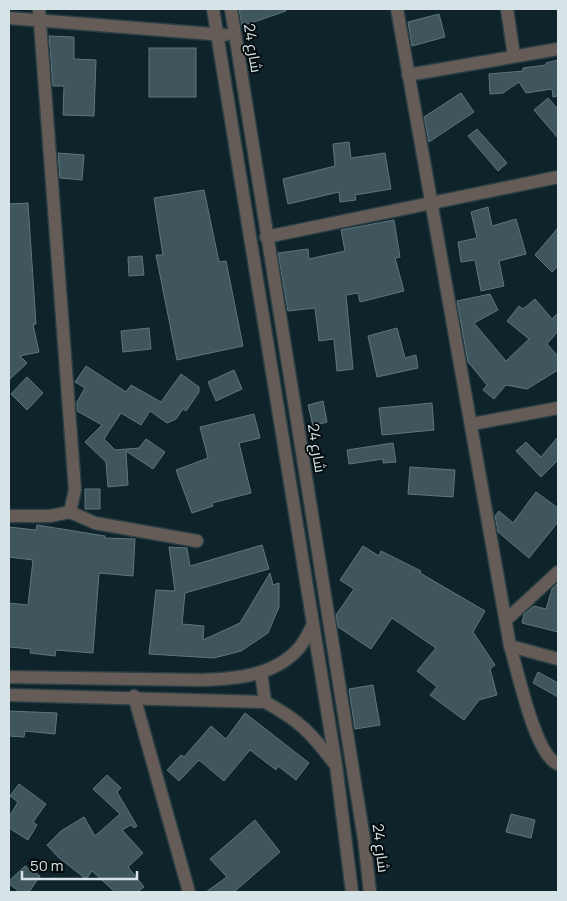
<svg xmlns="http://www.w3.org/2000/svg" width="567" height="901" viewBox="0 0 567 901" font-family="Manrope,Cairo,sans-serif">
  <rect width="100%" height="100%" fill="#0e242a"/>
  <g fill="#3e565c" stroke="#5e767d">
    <polygon points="245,9 286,9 286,11 242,26 239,10"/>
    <polygon points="439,14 445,37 412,46 408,22"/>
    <polygon points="49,36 74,37 74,59 96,60 94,116 63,115 64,86 53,86"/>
    <rect x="149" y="48" width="47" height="49"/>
    <polygon points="558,60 558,96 553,97 552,89 526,93 519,82 503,93 490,94 489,74 523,71 523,68 546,65 546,63"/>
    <polygon points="461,93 474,112 429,142 424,117"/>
    <polygon points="548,98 558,109 558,138 534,110"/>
    <polygon points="477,129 507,163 498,171 468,136"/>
    <polygon points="349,142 351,158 385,153 391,189 355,195 356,200 340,202 339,192 288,204 283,179 335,166 333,144"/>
    <polygon points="58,153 84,155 82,180 60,178"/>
    <polygon points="204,190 219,262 226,261 243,346 177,360 156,255 163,255 154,198"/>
    <polygon points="28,203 36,324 33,325 39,352 20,356 27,363 9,380 9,204"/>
    <polygon points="488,207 492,226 516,219 526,254 499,261 504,286 481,291 475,260 461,262 458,242 477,238 471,212"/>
    <polygon points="394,220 400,257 395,258 404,291 360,302 358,293 346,295 353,369 337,371 334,339 319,341 315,308 288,311 278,253 308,249 309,259 345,251 341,230"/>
    <polygon points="558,228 558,266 552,272 535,255"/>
    <polygon points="142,256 144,275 129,276 128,257"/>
    <polygon points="490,294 498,310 474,323 506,361 529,339 507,321 519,306 523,309 535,299 552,319 558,313 558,331 547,344 558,356 558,370 527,389 506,385 494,399 483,390 487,385 468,362 457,301"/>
    <polygon points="149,328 151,349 123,352 121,331"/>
    <polygon points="397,328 405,358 416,355 418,368 377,377 368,336"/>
    <polygon points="86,366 126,392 131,385 161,402 181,374 199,387 199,392 186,411 183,409 176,419 167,423 150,411 141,425 121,413 104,439 115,450 139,448 146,439 165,452 153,469 126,451 128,485 108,487 106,462 85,442 102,425 77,411 77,402 85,388 75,382"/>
    <polygon points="234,370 242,389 216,401 208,382"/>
    <polygon points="27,377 43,393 27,410 11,394"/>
    <polygon points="323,401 327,422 313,426 308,405"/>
    <polygon points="432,403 434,430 382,435 379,408"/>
    <polygon points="254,414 260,438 239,443 251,493 212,503 213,506 192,513 176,470 208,458 200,427"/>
    <polygon points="558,437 558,460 541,477 516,451 526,442 541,457"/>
    <polygon points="393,443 396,462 383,463 383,459 349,464 347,450"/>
    <polygon points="410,467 455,470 453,497 408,494"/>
    <rect x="85" y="489" width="15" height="20"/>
    <polygon points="536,492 558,508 558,522 529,558 498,532 495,516 499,511 513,523"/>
    <polygon points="37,525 105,536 105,538 135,539 133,576 99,573 93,653 56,650 55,656 30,653 31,649 9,647 9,603 28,605 33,560 9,557 9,527 36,530"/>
    <polygon points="262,545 269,569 185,593 182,624 204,626 203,640 240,623 270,573 273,585 279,583 279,607 268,633 241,651 214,658 149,654 156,590 175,591 169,547 187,548 190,566"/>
    <polygon points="363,546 379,556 381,551 421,571 420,573 485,611 473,632 495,665 490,669 497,695 479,700 464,720 430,695 437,687 417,671 436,648 392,618 371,649 338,627 336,615 354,589 340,580"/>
    <polygon points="558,583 558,632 522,623 524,614 534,606 546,609 552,589"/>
    <polygon points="538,672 558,683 558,697 533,683"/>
    <polygon points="373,685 380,725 355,729 349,689"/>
    <polygon points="9,711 57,713 55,734 25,731 24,737 9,736"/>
    <polygon points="245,713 309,763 296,780 278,766 276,770 250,750 224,781 199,760 179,781 167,770 181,755 184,757 211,726 226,739"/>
    <polygon points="107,775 121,788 117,792 137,826 134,828 131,825 122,830 143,853 128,867 144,887 137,892 115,892 92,871 86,879 58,857 47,845 61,831 84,817 95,836 120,814 93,789"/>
    <polygon points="19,784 46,804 33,822 37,825 28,840 9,828 9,817 18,802 10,796"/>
    <polygon points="511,814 535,820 531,838 506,832"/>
    <polygon points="255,820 280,852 234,892 206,892 227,877 210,859"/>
    <polygon points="25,866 40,876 29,892 20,892 9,884 9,881"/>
  </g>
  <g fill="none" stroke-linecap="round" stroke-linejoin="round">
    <g stroke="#2a3f44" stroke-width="15">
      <g id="minor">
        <polyline points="39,9 75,490 70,512"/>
        <polyline points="213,9 336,765 352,892"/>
        <polyline points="231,9 364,839 370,892"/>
        <path d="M397,9L510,646C518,671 535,756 558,764"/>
        <polyline points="507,9 514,56"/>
        <polyline points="9,18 225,35"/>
        <polyline points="408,75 558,49"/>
        <polyline points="266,237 558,177"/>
        <polyline points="472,424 558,408"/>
        <polyline points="9,516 50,516 70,512 95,523 197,541"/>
        <polyline points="506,620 558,572"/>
        <polyline points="510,646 558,659"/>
        <polyline points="261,672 265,702"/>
        <path d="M9,677L201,680C235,679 275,676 299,648C305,641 309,632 313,624"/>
        <path d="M9,695L265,702C299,720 311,733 334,763"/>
        <polyline points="134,696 189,892"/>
      </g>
    </g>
    <use href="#minor" stroke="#655c57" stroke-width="12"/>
  </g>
  <g text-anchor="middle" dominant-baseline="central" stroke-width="4" stroke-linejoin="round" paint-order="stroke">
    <g font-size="15" fill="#d6e4e7" stroke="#040c0e">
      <text transform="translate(253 48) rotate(81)">شارع 24</text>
      <text transform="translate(317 448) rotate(81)">شارع 24</text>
      <text transform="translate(381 848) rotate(83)">شارع 24</text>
    </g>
  </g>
  <rect width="567" height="901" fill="none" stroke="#d6e4e7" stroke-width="20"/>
  <path d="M22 871v8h115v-8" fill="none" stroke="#d6e4e7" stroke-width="2.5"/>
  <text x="30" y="871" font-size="15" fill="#d6e4e7" stroke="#040c0e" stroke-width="4" paint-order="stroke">50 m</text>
</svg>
